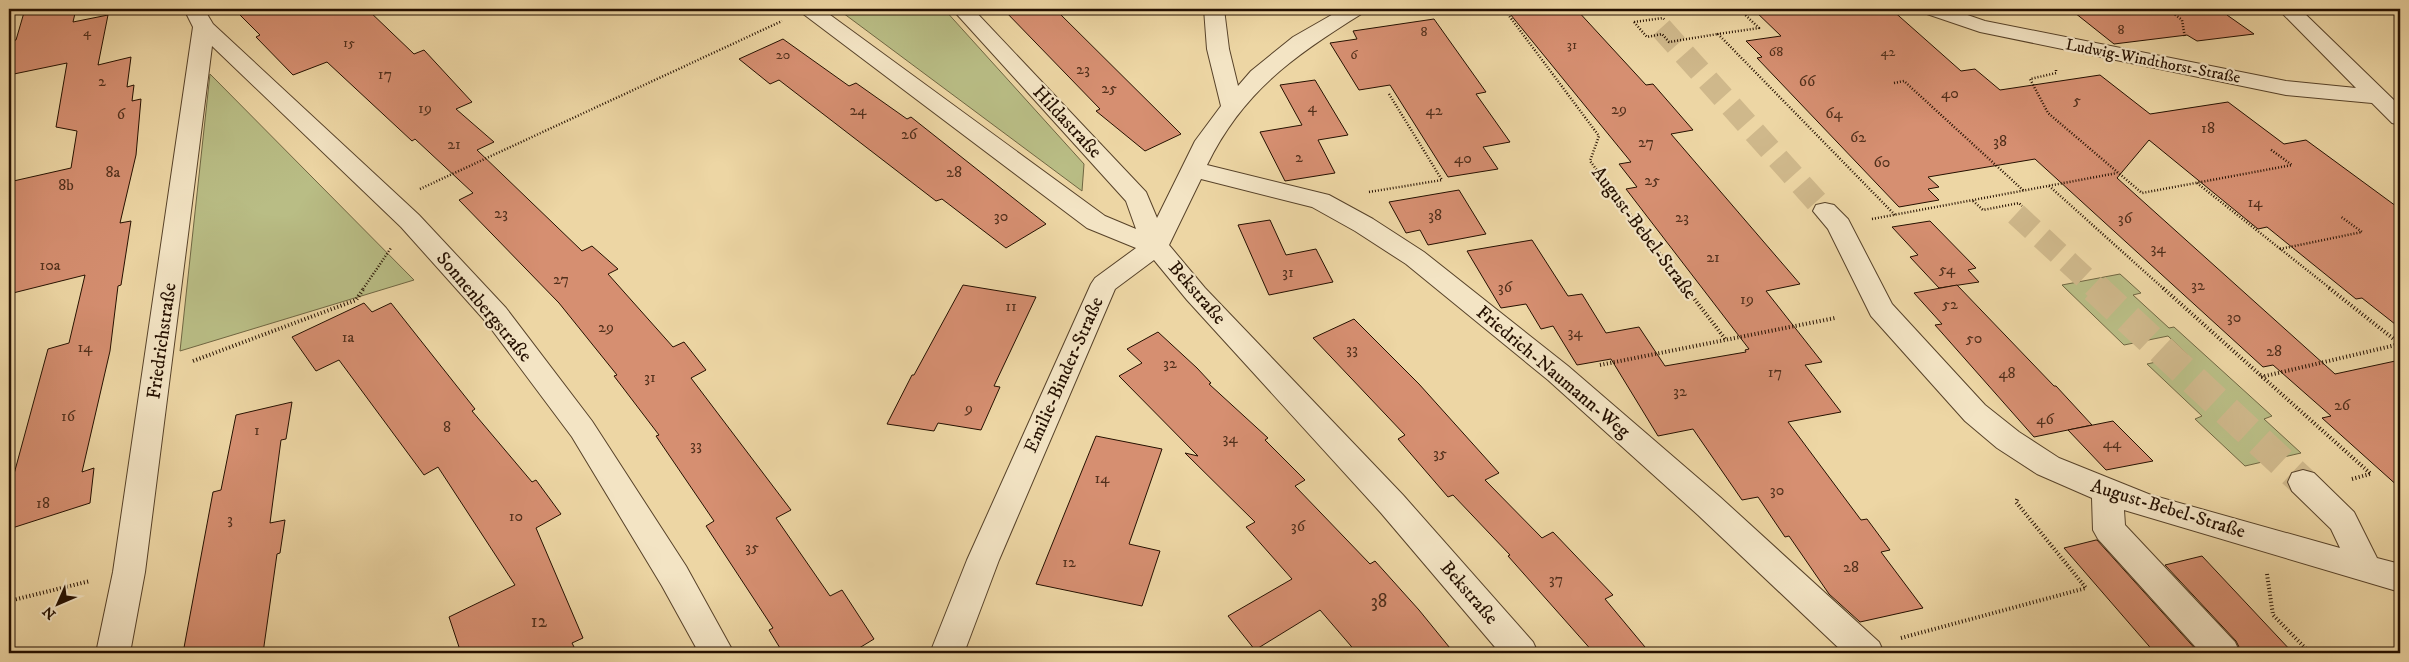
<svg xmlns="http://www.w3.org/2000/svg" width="2409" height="662" viewBox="0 0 2409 662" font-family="'IM FELL DW Pica',serif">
  <rect width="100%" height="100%" fill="#edd6a4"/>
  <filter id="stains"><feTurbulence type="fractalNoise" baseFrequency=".004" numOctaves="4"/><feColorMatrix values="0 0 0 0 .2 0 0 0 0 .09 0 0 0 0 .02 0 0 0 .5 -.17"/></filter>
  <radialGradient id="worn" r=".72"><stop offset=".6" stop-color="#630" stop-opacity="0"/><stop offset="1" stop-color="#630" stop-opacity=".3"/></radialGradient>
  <g fill="#b9bd85" stroke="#6f6642">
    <polygon points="944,9 1084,164 1082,191 839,10"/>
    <polygon points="210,74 414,280 180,351"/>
    <polygon points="2120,274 2141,293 2133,295 2169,328 2174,327 2272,416 2264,419 2301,453 2245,466 2195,419 2202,416 2147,364 2188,355 2168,336 2124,345 2062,285"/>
  </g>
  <g fill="#d68f71" stroke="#251000">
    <polygon points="25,9 76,9 73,22 108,15 98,65 131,57 127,87 134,85 132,101 141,99 136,155 120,223 131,221 121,285 118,286 110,351 82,472 94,468 90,503 9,529 9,510 14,474 48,349 69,343 85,275 9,294 9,182 71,168 77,131 56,127 67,63 9,75 9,41 16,40"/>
    <polygon points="234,9 367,9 414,54 424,50 472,102 456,109 494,142 477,150 582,251 592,246 618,269 608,274 673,347 684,342 706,370 691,378 791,510 776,518 830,596 842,590 874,639 851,653 783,653 769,630 773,628 706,526 714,521 656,436 659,435 614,376 617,375 559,303 459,200 473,193 415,139 412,141 327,62 293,75 256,37 260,35"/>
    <polygon points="1003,9 1055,9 1181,134 1145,151 1096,111 1100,109"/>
    <polygon points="1506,9 1576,9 1646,85 1653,84 1693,130 1671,134 1800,284 1766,291 1822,362 1805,365 1841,412 1788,422 1861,520 1867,519 1890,550 1881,552 1923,608 1860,622 1829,594 1789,536 1785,537 1758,497 1742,500 1693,429 1658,436 1611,359 1577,365 1553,326 1541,329 1526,304 1501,308 1467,251 1532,240 1568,296 1582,294 1606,333 1639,327 1665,366 1746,352 1745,350 1749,349 1626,189 1637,187 1619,164 1631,162"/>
    <polygon points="1753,9 1891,9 1961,71 1975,69 2000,90 2100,75 2150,114 2228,102 2284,144 2306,140 2400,209 2400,328 2362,298 2356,299 2267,227 2258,229 2149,140 2117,178 2335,374 2400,360 2400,488 2322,418 2331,416 2273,365 2263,367 2035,159 1928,177 1939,187 1928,189 1939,200 1899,207 1757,58 1762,57 1746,41 1781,36"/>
    <polygon points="2070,9 2226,9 2227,15 2254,34 2197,41 2187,35 2114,44"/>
    <polygon points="1434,19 1486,92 1476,94 1510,142 1483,147 1498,169 1448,177 1390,85 1359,90 1330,43 1357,39 1353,31"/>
    <polygon points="783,39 849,86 856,83 907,119 911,117 1046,224 1006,248 942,199 936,201 779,80 770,84 739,59"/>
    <polygon points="1315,80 1348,135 1318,140 1335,173 1285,181 1260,132 1302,125 1280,85"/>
    <polygon points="1459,190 1486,234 1428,245 1420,230 1406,233 1389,202"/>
    <polygon points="1270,220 1286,255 1316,249 1333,282 1269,295 1238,225"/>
    <polygon points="1930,221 1976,268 1968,270 1979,282 1939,288 1910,257 1918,255 1892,227"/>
    <polygon points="963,285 1036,297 994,386 1000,387 981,430 938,423 934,431 887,424 912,375 914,375"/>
    <polygon points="1957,285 2054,386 2056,386 2092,425 2034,437 1935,325 1942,324 1914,293"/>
    <polygon points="364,303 372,312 391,303 475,409 472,411 532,482 536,480 561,514 536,528 583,638 572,643 577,653 461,653 449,617 515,585 438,467 424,475 339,360 316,371 292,337"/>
    <polygon points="1354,319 1419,384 1499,473 1485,480 1542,538 1553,532 1613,595 1605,599 1650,653 1594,653 1508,556 1510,555 1453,495 1448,497 1398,439 1405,435 1313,338"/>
    <polygon points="1158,332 1197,368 1211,383 1209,384 1268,438 1265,440 1305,480 1295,486 1370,564 1375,561 1419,610 1454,653 1357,653 1320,610 1255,650 1228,616 1292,579 1246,527 1255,522 1185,453 1198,456 1119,376 1142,363 1127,349"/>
    <polygon points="292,402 286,439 281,440 270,523 285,520 280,553 277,554 263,653 183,653 213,492 221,490 236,415"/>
    <polygon points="2113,421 2153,461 2106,470 2068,430"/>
    <polygon points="1096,436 1162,449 1129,544 1160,551 1142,606 1036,584"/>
    <polygon points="2096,540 2097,540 2199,653 2155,653 2064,548"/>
    <polygon points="2202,556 2293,653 2242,653 2236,641 2165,565"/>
  </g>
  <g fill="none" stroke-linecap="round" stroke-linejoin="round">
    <g stroke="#cfb88b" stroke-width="23" stroke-dasharray="23 12" stroke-linecap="butt">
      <polyline points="1661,28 1825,211"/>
      <polyline points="2016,214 2097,289"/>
    </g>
    <polyline stroke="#cfb88b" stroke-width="30" stroke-dasharray="30 15" stroke-linecap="butt" points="2095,288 2303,482"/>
    <g stroke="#574229" stroke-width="2">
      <g id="minor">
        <polygon points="184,9 204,9 213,24 419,215 506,308 592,421 686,566 734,653 699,653 662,586 572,437 486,322 401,227 212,46 145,572 130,653 96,653 113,572 193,27"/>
        <path d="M799,9H822L1105,216L1136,229L1126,201L952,9H973L1146,192L1157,218L1195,141L1221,106L1207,49L1204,9H1224L1229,49L1238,86L1251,71L1293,37L1342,9H1366L1363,13C1295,55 1243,91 1207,165L1329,195L1373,219L1424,252L1568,366L1720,497L1879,642L1884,653H1844L1698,515L1548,380L1406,264L1355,231L1312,207L1201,179L1169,245L1205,288L1403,495L1533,642L1538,653H1500L1381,513L1187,300L1154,260L1115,289L999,560L964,653H930L967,560L1091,284L1095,278L1136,248L1087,228L802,13Z"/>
        <polygon points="1921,9 1950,9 1985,21 2286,81 2356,88 2278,9 2300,9 2400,106 2400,125 2392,123 2372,103 2286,95 1980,32 1924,13"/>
        <polygon points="1825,203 1834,205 1848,219 1892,304 1985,405 2019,432 2059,458 2151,495 2340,548 2331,529 2292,491 2288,482 2292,473 2303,470 2314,473 2354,512 2377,558 2400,564 2400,592 2124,510 2125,525 2235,642 2240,653 2201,653 2098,539 2093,530 2092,498 2037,474 1997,448 1965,421 1871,316 1828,229 1813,211 1816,205"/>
      </g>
    </g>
    <g stroke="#251000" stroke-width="2.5" stroke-dasharray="1 2" stroke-linecap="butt">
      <polyline points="1504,9 1599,136 1590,161 1687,289"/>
      <polyline points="1739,9 1759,28 1718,34 1895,215"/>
      <polyline points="2168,9 2182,20 2185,38"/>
      <polyline points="1634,22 1647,37 1662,34 1669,42 1718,34"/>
      <polyline points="1634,22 1663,18 1665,20"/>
      <polyline points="2056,70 2056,73 2030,79 2048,113 2142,193 2292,165 2270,149"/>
      <polyline points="1894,83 1904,81 2024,191"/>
      <polyline points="2197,183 2331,289"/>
      <polyline points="2049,186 2164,289"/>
      <polyline points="420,189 782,21"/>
      <polyline points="1369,192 1442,180 1389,94"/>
      <polyline points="1973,201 1983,210 2019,203 2022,206"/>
      <polyline points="1872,219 2117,173"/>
      <polyline points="2280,249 2362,232 2340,216"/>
      <polyline points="363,289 391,248"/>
    </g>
    <g stroke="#251000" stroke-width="4" stroke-dasharray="1 2.5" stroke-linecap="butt">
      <polyline points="1686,288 1726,340"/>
      <polyline points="2163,288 2371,474"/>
      <polyline points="2329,288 2400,344"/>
      <polyline points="193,361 356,300 364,288"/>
      <polyline points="1600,365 1835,318"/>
      <polyline points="2261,377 2400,344"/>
      <polyline points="2352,479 2370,474"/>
      <polyline points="2267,574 2273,615 2310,653"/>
      <polyline points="9,601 90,581"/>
      <polyline points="1901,638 2086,588 2016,502 2018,497"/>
    </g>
    <use href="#minor" fill="#f3e4c4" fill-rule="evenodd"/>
  </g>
  <g text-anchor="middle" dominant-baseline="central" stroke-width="4.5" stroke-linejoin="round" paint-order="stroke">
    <g font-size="14" fill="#51301c">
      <text x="2121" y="30">8</text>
      <text x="87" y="32">4</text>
      <text x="1424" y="32">8</text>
      <text x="349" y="43">15</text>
      <text x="1572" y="45">31</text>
      <text x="1776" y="52">68</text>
      <text x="1888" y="52">42</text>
      <text x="783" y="55">20</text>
      <text x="1354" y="55">6</text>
    </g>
    <g font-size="16" fill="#251000" stroke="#f3e4c4">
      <text transform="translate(2153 61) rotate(11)">Ludwig-Windthorst-Straße</text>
    </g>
    <g font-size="16" fill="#51301c">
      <text x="1083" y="69">23</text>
      <text x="385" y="74">17</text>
      <text x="102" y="81">2</text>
      <text x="1807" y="81">66</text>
      <text x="1109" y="88">25</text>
      <text x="1950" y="93">40</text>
      <text x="2077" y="100">5</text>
      <text x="1312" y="107">4</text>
      <text x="425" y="108">19</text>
      <text x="1619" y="109">29</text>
      <text x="858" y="110">24</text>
      <text x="1434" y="110">42</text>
      <text x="1834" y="113">64</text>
      <text x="121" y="114">6</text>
      <text x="2208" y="128">18</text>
      <text x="909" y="134">26</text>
      <text x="1858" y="137">62</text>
      <text x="2000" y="141">38</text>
      <text x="1646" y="142">27</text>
      <text x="454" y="144">21</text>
      <text x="1299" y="157">2</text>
      <text x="1463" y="158">40</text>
      <text x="1882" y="162">60</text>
      <text x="113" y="172">8a</text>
      <text x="954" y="172">28</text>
      <text x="1652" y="180">25</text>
      <text x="66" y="185">8b</text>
      <text x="2255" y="202">14</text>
      <text x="501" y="213">23</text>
      <text x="1435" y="215">38</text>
      <text x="1001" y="216">30</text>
      <text x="1682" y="217">23</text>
      <text x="2125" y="218">36</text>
      <text x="2158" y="248">34</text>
      <text x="1713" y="257">21</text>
      <text x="50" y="265">10a</text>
      <text x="1947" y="269">54</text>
      <text x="1288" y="272">31</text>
      <text x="561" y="279">27</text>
      <text x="2198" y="285">32</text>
      <text x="1505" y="287">36</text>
      <text x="1747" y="299">19</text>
      <text x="1950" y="304">52</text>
      <text x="1011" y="306">11</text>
      <text x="2234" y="317">30</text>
      <text x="606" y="327">29</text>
      <text x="1575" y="332">34</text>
      <text x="348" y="337">1a</text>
      <text x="1974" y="338">50</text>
      <text x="85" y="347">14</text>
      <text x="1352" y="349">33</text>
      <text x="2274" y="351">28</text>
      <text x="1170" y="363">32</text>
      <text x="1775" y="372">17</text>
      <text x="2007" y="373">48</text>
      <text x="650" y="377">31</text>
      <text x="1680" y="391">32</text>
      <text x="2342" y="405">26</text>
      <text x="969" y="408">9</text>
      <text x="68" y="416">16</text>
      <text x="2045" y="419">46</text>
      <text x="447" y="427">8</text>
      <text x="257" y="430">1</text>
      <text x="1230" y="438">34</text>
      <text x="2112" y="443">44</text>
      <text x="696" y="445">33</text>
      <text x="1440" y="453">35</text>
      <text x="1102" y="478">14</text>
      <text x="1777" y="490">30</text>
      <text x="43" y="503">18</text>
      <text x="516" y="516">10</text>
      <text x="230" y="519">3</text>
      <text x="1298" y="526">36</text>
      <text x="752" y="547">35</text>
      <text x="1069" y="562">12</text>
      <text x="1851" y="567">28</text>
      <text x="1556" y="579">37</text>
    </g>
    <g font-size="19" fill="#251000" stroke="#f3e4c4">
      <text transform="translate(1067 122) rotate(47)">Hildastraße</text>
      <text transform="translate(1644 233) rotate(53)">August-Bebel-Straße</text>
      <text transform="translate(1197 293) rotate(49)">Bekstraße</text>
      <text transform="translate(484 307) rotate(50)">Sonnenbergstraße</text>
      <text transform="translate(162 341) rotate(-82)">Friedrichstraße</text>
      <text transform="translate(1553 372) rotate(40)">Friedrich-Naumann-Weg</text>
      <text transform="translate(1064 375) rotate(-66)">Emilie-Binder-Straße</text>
      <text transform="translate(2168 509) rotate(17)">August-Bebel-Straße</text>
      <text transform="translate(1469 593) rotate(49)">Bekstraße</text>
    </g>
    <g font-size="19" fill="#51301c">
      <text x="1379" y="601">38</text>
      <text x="539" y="621">12</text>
    </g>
  </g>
  <rect width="2409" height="662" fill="none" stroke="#edd6a4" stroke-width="30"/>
  <rect x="10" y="10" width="2389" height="642" fill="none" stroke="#251000" stroke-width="2.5"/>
  <rect x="15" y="15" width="2379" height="632" fill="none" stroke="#251000"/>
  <g transform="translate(58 604) rotate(225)" stroke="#f3e4c4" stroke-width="4" paint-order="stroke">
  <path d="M0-4L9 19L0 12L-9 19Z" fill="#251000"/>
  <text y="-8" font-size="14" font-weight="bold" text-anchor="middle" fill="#251000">N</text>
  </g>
  <rect width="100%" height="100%" filter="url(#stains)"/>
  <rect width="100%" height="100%" fill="url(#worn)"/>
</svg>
